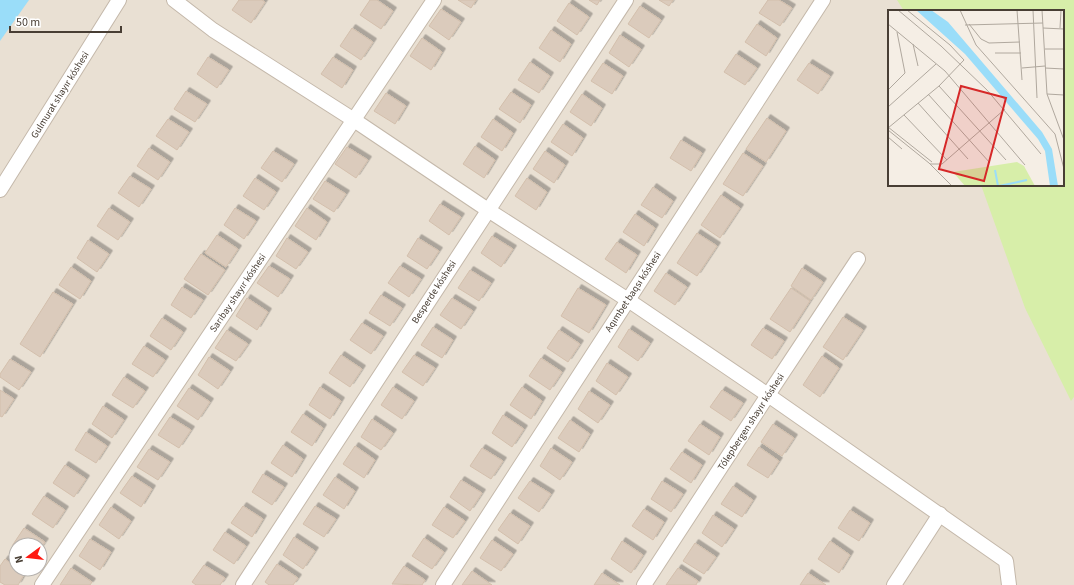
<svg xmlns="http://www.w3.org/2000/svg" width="1074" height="585" viewBox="0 0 1074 585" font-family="'Source Sans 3',sans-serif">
  <defs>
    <filter id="shadow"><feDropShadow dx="3.5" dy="-3.5" stdDeviation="0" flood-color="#0004"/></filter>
  </defs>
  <rect width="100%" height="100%" fill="#f5eee5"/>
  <path fill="#e9e0d3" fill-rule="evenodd" d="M0,0H1074V585H0ZM889,11H1063V185H889ZM16,545H40V569H16Z"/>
  <polygon fill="#d7eea9" points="897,0 1074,0 1074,397 1071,401 1025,308 981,185 1063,185 1063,11 904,11"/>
  <polygon fill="#9addf9" points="0,0 29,0 0,41"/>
  <g fill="#dbcbbc" stroke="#d3bfac" filter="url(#shadow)">
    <polygon points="239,0 262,0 265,2 251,23 232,10"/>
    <polygon points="370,0 377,0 393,11 381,29 360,15"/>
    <polygon points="458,0 476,0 471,8"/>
    <polygon points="589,0 600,0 597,5"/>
    <polygon points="659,0 673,0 669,6"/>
    <polygon points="768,0 779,0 792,8 780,26 759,13"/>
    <polygon points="569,3 589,17 577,35 557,21"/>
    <polygon points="640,6 661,20 649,38 628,24"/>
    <polygon points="441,9 461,22 449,40 429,26"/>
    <polygon points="757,24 777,38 766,56 745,42"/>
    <polygon points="352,28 373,42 361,60 340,46"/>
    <polygon points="551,30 571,44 560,62 539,48"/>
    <polygon points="620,35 641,49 629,67 609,53"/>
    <polygon points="422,38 442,52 431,70 410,56"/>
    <polygon points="736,54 757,68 745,85 724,72"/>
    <polygon points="208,57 229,70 217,88 197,74"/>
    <polygon points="333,57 353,70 342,88 321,74"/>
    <polygon points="530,62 550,76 539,93 518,80"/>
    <polygon points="603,63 623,76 612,94 591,81"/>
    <polygon points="809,63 830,76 818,94 797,80"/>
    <polygon points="186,91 207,104 195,122 174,109"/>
    <polygon points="511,92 531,105 520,123 499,109"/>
    <polygon points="386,93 406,106 395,124 374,111"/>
    <polygon points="582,94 602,108 591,126 570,112"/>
    <polygon points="767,118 786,131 766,162 746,149"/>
    <polygon points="168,119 189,132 177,150 156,136"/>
    <polygon points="493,119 513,133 502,151 481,137"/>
    <polygon points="563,124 583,138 572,156 551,142"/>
    <polygon points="681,140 702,153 691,171 670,158"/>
    <polygon points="475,146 495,160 484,178 463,164"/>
    <polygon points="347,147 368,160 356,178 335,164"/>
    <polygon points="149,148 170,162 158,180 137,166"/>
    <polygon points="273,151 294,164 282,182 261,168"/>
    <polygon points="545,151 565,165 554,183 533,169"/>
    <polygon points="743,153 763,166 743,196 723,184"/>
    <polygon points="130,176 151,189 139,207 118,193"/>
    <polygon points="255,178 276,192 264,210 243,196"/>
    <polygon points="527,178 547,192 536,210 515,196"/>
    <polygon points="325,181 346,194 334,212 313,199"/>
    <polygon points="653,187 673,201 662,218 641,205"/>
    <polygon points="721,195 740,208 720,238 701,225"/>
    <polygon points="440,204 461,217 449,235 429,221"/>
    <polygon points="109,208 130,222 118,240 97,226"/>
    <polygon points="235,208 256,221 244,239 224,225"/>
    <polygon points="307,208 327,222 316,240 295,226"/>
    <polygon points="635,214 655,228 644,246 623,232"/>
    <polygon points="697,233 717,246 697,276 677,263"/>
    <polygon points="217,235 238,249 226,267 205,253"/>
    <polygon points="492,236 513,249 501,267 481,253"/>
    <polygon points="287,238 308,252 296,269 276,256"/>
    <polygon points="418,238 439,251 427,269 407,256"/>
    <polygon points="88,240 109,254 97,272 77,258"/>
    <polygon points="617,242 637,255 626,273 605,259"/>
    <polygon points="201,254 225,270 208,295 184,279"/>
    <polygon points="269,266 290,279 278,297 257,283"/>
    <polygon points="400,266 421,279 409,297 388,283"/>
    <polygon points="71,267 91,281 80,299 59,285"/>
    <polygon points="802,268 823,282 811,300 791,286"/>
    <polygon points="470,270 491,283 479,301 458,288"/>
    <polygon points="666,273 687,287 675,305 654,291"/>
    <polygon points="182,287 203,300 191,318 171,305"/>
    <polygon points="578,288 606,305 589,333 561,316"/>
    <polygon points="791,288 810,301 790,332 770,319"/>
    <polygon points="53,292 73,304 40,357 20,344"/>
    <polygon points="381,295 402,308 390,326 369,313"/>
    <polygon points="247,298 268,312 257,330 236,316"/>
    <polygon points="452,298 473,311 461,329 440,315"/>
    <polygon points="843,317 863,330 843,360 823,347"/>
    <polygon points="162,318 183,332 171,350 150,336"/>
    <polygon points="362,323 383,336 371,354 350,340"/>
    <polygon points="433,327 453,340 442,358 421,345"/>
    <polygon points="763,328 784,341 772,359 751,345"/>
    <polygon points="629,329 650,343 638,361 618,347"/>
    <polygon points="227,330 248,344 236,361 215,348"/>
    <polygon points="559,330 580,344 568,362 547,348"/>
    <polygon points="144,346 165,360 153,377 132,364"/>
    <polygon points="341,355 362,369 350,387 329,373"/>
    <polygon points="414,355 435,368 423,386 402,372"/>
    <polygon points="822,356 839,368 820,397 803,385"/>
    <polygon points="209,357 230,371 218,389 198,375"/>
    <polygon points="541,358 562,372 550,390 529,376"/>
    <polygon points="10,359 31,372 19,390 0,377 0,374"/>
    <polygon points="607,363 628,377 616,395 596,381"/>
    <polygon points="124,377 145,391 133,408 112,395"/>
    <polygon points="320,387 341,401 330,419 309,405"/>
    <polygon points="393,387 414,401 402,419 381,405"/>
    <polygon points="522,387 542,401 531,419 510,405"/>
    <polygon points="189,388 210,402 198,420 177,406"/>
    <polygon points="0,390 14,399 2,417 0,416"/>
    <polygon points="722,390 743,403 731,421 710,407"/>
    <polygon points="589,391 610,405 598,423 578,409"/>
    <polygon points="103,406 124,420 112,438 92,424"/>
    <polygon points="303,414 323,428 312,446 291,432"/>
    <polygon points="503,415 524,429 512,447 492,433"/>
    <polygon points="170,417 191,430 179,448 158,435"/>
    <polygon points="372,419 393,433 381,450 361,437"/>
    <polygon points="570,420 590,434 579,452 558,438"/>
    <polygon points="700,424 720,437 709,455 688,441"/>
    <polygon points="773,424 794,438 782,456 761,442"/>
    <polygon points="86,432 107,446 96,463 75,450"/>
    <polygon points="283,445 303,459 292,477 271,463"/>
    <polygon points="355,446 375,460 364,478 343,464"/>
    <polygon points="759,447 779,461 768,478 747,465"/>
    <polygon points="482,448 503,461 491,479 470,466"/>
    <polygon points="551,448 572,462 560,480 540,466"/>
    <polygon points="149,449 170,462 158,480 137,467"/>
    <polygon points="682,452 702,465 691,483 670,469"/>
    <polygon points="65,465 86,479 74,497 53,483"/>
    <polygon points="263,474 284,487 272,505 252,492"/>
    <polygon points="132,476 152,489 141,507 120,493"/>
    <polygon points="335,477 355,491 344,509 323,495"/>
    <polygon points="461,480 482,493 470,511 450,497"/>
    <polygon points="530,481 551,494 539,512 518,498"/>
    <polygon points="662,481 683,494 671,512 651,499"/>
    <polygon points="733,486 753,500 742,517 721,504"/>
    <polygon points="44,496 65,510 53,528 32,514"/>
    <polygon points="243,506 263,519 252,537 231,523"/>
    <polygon points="315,506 336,519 324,537 303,524"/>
    <polygon points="111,507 131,521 119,539 99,525"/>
    <polygon points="444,507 465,521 453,538 432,525"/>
    <polygon points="644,509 664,522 653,540 632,526"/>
    <polygon points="850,510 870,523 859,541 838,528"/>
    <polygon points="510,513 530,526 518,544 498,530"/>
    <polygon points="713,515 734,529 722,547 702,533"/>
    <polygon points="24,528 45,542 40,549 40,545 16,545 16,549 12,546"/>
    <polygon points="225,532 246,546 234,564 213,550"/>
    <polygon points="294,537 315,551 303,569 283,555"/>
    <polygon points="424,538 444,552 432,569 412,556"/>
    <polygon points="90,539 111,552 100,570 79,556"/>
    <polygon points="492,540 513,554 501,571 480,558"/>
    <polygon points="622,541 643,555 631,573 611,559"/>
    <polygon points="830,541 850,555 839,573 818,559"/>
    <polygon points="695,543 716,557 704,574 683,561"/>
    <polygon points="5,559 16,567 16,569 19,569 25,573 18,585 5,585 0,582 0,566"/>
    <polygon points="277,564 298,578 293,585 269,585 265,582"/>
    <polygon points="204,565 225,578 220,585 196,585 192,582"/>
    <polygon points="404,566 425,580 422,585 392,584"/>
    <polygon points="71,568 92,582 90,585 60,585"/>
    <polygon points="678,568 698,581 696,585 666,585"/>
    <polygon points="472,571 492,585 462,585"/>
    <polygon points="602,573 620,585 594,585"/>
    <polygon points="808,573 826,585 800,585"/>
  </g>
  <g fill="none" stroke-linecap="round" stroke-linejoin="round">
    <g stroke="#c4b8aa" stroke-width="16">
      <g id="minor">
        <polyline points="174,0 213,30 354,120 488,210 628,300 768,395 1006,561 1009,585"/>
        <polyline points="0,190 119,0"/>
        <polyline points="42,585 434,0"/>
        <polyline points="243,585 626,0"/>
        <polyline points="443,585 823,0"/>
        <polyline points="644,585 768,395 858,259"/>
        <polyline points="894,585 940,514"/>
      </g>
    </g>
    <use href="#minor" stroke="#fff" stroke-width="14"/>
  </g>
  <g text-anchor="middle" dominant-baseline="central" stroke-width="3" stroke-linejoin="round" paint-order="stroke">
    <g font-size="10" fill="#483e34" stroke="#fff">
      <text transform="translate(60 95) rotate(-58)">Gulmurat shayır kóshesi</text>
      <text transform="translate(434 292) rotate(-57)">Besperde kóshesi</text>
      <text transform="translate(633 292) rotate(-57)">Aqımbet baqsı kóshesi</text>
      <text transform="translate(238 293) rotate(-56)">Sarıbay shayır kóshesi</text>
      <text transform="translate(751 422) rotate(-57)">Tólepbergen shayır kóshesi</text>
    </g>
  </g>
  <g transform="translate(888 10)">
    <rect width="176" height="176" fill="#f5eee5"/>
    <path d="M129,152L136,156L147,176H77L65,162Z" fill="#d7eea9"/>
    <path d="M28,0H43L60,12L154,122L164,139L170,176H162L157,141L150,129L77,44Z" fill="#9addf9"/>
    <path fill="none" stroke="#9addf9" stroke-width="2" d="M107,160L110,176M111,176L139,170"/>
    <path fill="none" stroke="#b0a89e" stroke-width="1" d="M10,0L53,36L99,80L153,144M72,0L88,35L167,124L176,159M129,0L134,70M145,0L149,88M154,0L159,84L176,130M0,14L57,61L137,155M81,14L93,29L101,33L132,32M77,15L155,13M155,18L176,19M172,18L173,0M25,34L30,56M157,39H176M107,43H133M134,58L157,56M157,58L176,59M51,76L118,150M0,80L17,63L9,22M40,84L102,153M159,84L176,85M30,93L80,149M0,97L48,54M16,105L59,150M0,117L44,152M0,118L51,76L76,50L62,35L19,0M0,120L41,153L64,176M0,127L14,139M42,154H54L117,99"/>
    <path fill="#d62828" fill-opacity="0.15" stroke="#d62828" stroke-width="2" d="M73,76L118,88L96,171L51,159Z"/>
    <rect width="176" height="176" fill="none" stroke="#483e34" stroke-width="2"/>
  </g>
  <g transform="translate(28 557) rotate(255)"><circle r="19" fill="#ffffff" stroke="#b6b2ae"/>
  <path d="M0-3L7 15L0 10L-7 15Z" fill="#ff1a12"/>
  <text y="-6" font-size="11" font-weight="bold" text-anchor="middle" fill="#483e34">N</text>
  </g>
  <path d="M10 26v6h111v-6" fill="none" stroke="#483e34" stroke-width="2"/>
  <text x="16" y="26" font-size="12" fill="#483e34" stroke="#ffffff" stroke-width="3" paint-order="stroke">50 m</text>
</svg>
